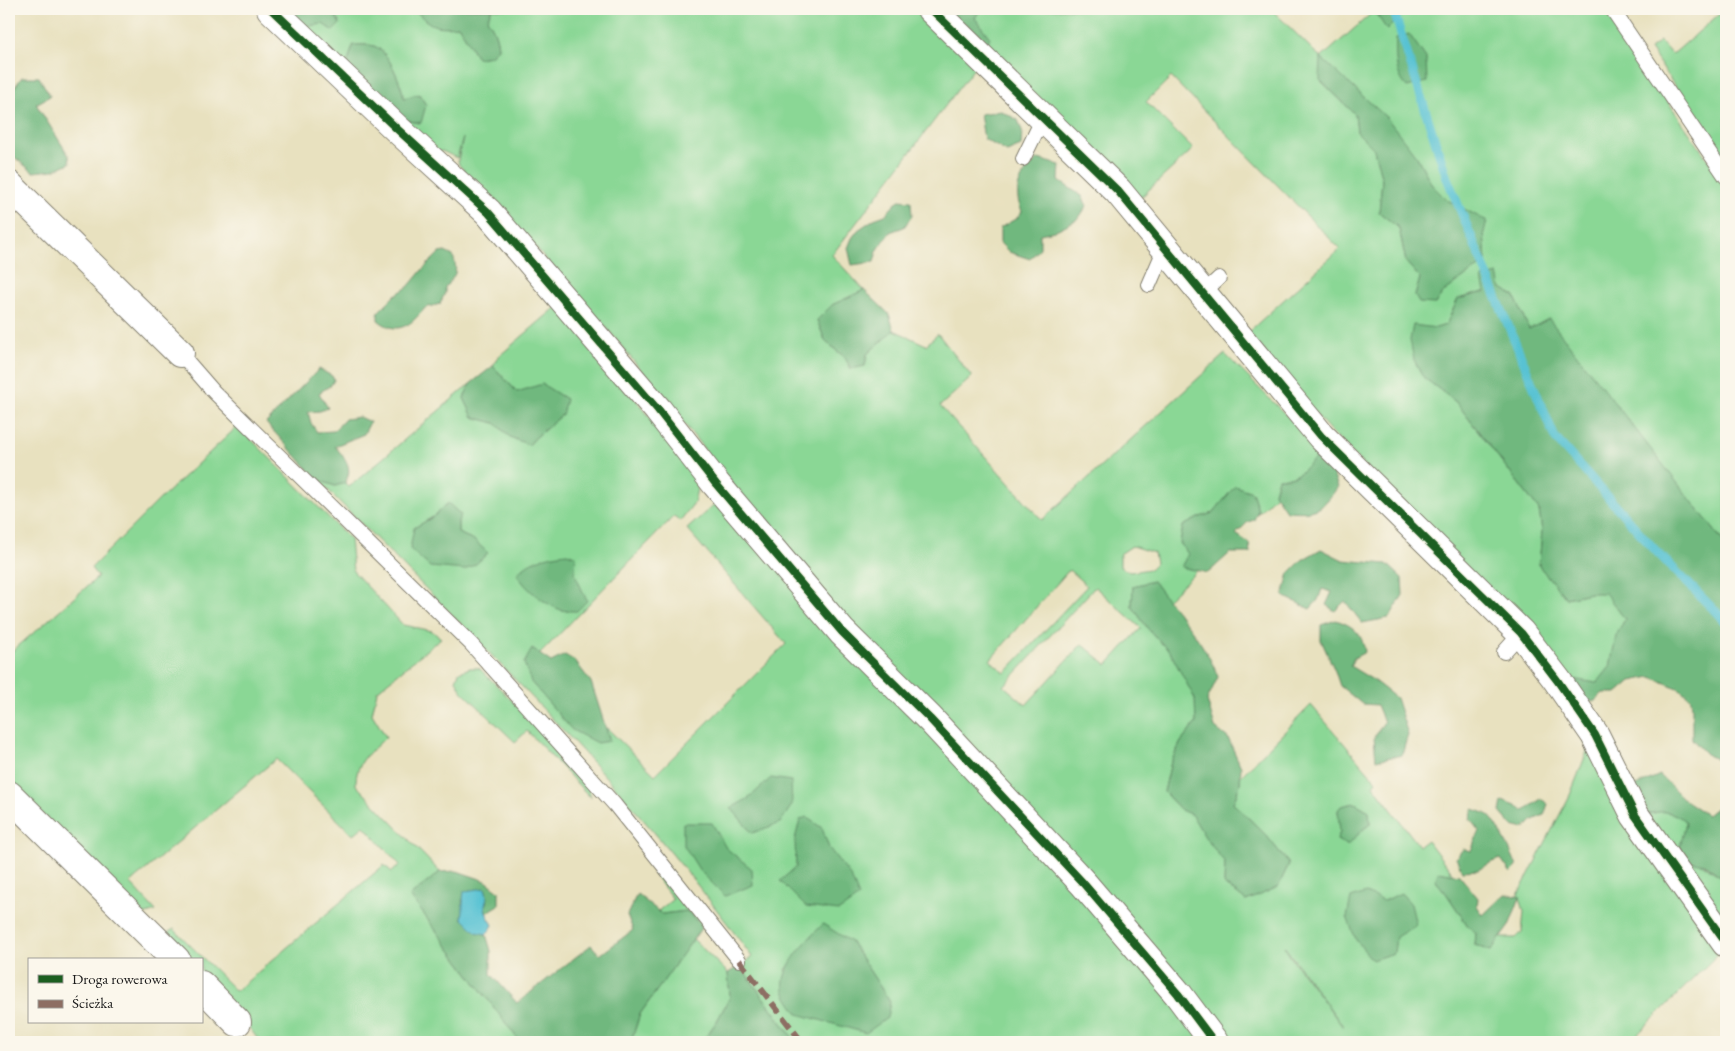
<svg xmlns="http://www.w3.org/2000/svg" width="1735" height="1051" viewBox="0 0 1735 1051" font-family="'EB Garamond',serif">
  <rect width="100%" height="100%" fill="#fbf7ec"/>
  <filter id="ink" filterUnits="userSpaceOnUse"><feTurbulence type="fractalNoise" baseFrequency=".02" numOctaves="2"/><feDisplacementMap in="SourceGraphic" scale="10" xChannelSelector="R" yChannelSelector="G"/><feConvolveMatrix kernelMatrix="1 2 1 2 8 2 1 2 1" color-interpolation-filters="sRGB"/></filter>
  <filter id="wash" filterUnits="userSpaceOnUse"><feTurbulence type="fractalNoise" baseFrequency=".0096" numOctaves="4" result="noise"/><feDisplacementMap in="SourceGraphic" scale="20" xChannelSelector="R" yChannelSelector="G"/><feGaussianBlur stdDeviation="1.12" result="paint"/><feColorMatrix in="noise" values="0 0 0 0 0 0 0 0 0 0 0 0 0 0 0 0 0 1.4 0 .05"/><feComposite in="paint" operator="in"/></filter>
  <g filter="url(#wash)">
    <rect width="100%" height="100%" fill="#e8e1bf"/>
    <g fill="#8ad795" stroke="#537a58" fill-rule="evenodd">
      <path d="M281,9H286L301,27L323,24L333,31L340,24L332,9H414C430,26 435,28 459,26L477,58L491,56L498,48C497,37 494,28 487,19L492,9H924L978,63L832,255L864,290L832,305L817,320L825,340L838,352L844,356L851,368L865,366L867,354L894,330L926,345L938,334L972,377L940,406L1042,520L1225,354L1322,451C1306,467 1302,478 1278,478L1274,492L1276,495L1257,514L1258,510L1252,492L1235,487L1213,513L1200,517L1183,526L1180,543L1189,554L1182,567L1197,571L1167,600L1153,581L1133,586L1132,606L1148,629L1170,652L1196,699V723L1181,742L1171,762L1164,792L1181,810L1192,815L1206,837L1225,863L1224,884L1246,901L1278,887L1289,864L1266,835L1233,803L1240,784V777L1311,705L1376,781L1373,785L1419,846L1427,840L1453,874L1439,871L1435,880L1446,893L1468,926L1476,933L1475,945L1491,951L1500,938H1516L1522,932L1524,912L1520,897H1517L1570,795L1588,749L1592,746L1629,814L1721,951L1630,1042H1222L1124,922L1031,817L901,681L875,656L799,570L675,412L609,331L498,205L459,165L458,160L463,138L457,158L442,151L435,154ZM353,45C360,45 371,44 376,47C390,54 401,84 404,98L419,94L426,105L420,123L398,119L347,66ZM1132,546L1154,553L1156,563L1150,569L1130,572L1120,567V554ZM1069,570L1087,586L1005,673L990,660ZM1095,587L1141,628L1107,665L1082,644L1026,705L1004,686ZM1355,803L1369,811L1370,824C1361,830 1356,838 1347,845L1337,840L1340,832L1338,810L1341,807ZM1284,946L1343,1026V1027L1290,956Z"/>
      <path d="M981,9H1271L1321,58L1374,11L1377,16L1402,15L1400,9H1604L1726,186V545L1548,319L1529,330L1515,297L1501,287L1458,299L1446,325L1436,328L1423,377L1456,402L1539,510L1542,531L1539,566L1566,598L1590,593L1605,592L1625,619L1616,637L1610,667L1597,684L1572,680L1336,437L1245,335L1340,249L1171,77L1146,102L1193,149L1137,201L981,49L975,17ZM1320,80L1417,157L1432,185L1447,200L1465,209L1484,232L1486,262L1445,291L1435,304L1415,296L1420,278L1406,262L1399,228L1379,212L1382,180L1374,149L1357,132L1355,114Z"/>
      <polygon points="1725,9 1726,9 1726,163 1650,49 1660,41 1672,55"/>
      <path d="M560,304L699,479L694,503L680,521L674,516L540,654L532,649L531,682L550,703L610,741L606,727L655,775L786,644L687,529L718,501L1082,890L1204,1042H796L740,966L752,957C626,782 469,633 318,480L335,486L345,483L349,487L470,384L464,398L473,417L495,423L510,437L529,445L535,438L562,415L517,392L493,366L498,357ZM433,517L458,521V533L474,540L414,528ZM851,942L890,1002L785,971L795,958Z"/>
      <path d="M238,426L350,539L353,571L403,625L432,631L441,638L377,691L372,714L386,737C371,752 355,761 356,785L440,872L410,896L520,1042H260L227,998L201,973V960H187L162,936L174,929L236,991L384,865L392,872L400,865L364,826L353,835L276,759L130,883L156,911L143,915L9,781V654L98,577L91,568L159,500Z"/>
      <polygon points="470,668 479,668 555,743 586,779 591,798 527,731 515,742 462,691 456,680 459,672"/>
      <polygon points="1662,811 1678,815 1686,823 1680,847 1726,881 1726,933 1645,815"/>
      <polygon points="661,868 701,917 702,927 687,911 662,914 658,911 673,899 653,873"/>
      <polygon points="693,939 728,973 730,997 717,1021 702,1042 635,1042 632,1039 640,1014"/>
    </g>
    <g fill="#6fb87e" stroke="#466a4d">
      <polygon points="286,9 332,9 340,24 333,31 323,24 301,27"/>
      <path d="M414,9H492L487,19C494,28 497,37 498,48L491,56L477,58L459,26C434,28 431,27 414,9Z"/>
      <polygon points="941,9 981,9 975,18 990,38 981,49"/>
      <polygon points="1373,9 1400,9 1402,15 1387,30"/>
      <path d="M1409,34L1426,58L1427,82L1407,87C1395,75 1395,54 1396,38Z"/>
      <path d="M353,45C360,45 371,44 376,47C390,54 401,84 404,98L419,94L426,105L421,123L398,119L347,65Z"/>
      <polygon points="1321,58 1387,118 1417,157 1432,185 1447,200 1487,221 1484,232 1486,262 1445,291 1435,304 1419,303 1415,296 1420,278 1406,262 1399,228 1379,212 1382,180 1374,149 1357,132 1355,114 1320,80"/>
      <polygon points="22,77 39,77 50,96 36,104 69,156 70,163 54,170 33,172 13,156 9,147 9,95"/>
      <polygon points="1001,111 1018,120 1022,131 1021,146 1007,152 984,139 980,114"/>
      <path d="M1038,159L1060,165L1059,181L1082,196L1087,206L1078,219L1054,231L1040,234V248L1030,259L1009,252L1000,243V228L1017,218L1022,212C1012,189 1020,175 1038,159Z"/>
      <polygon points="899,200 911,201 912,216 904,227 890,232 877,251 874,262 852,265 848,248 852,238 858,230 874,219 885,215"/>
      <path d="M445,252L453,256C458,271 456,276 445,287V293L440,304L425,308C412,324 398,337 378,320V312L395,295L408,287L423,269L439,253Z"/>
      <polygon points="1498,274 1501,287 1515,297 1529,329 1549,319 1726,545 1726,601 1724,633 1726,639 1726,762 1708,756 1692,739 1692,707 1691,699 1680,689 1651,677 1631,681 1617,693 1603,693 1595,701 1584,703 1572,679 1597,683 1610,667 1616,636 1625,619 1605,593 1590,593 1566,598 1539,566 1542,531 1539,510 1456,402 1423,377 1414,360 1410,340 1413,325 1436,328 1446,325 1458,299 1485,292 1482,278"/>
      <polygon points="864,290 889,314 894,330 867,354 865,366 851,369 844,356 838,352 825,340 817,320 832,305"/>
      <polygon points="493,366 517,392 542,384 566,399 562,415 535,438 529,445 510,437 495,423 473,417 464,398 470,384"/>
      <path d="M319,369L332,376L334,380L331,385L319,393L328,408L320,411L308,412L311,423L317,432L334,431L345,419L359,417L370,422L364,434L335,446C345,459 354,467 345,483L335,486L318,480L266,423Z"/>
      <path d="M1315,458L1328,462L1338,487C1320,511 1316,513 1286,511L1274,493L1278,478C1299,478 1301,472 1315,458Z"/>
      <polygon points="1235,486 1252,492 1258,510 1254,520 1248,522 1236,534 1249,543 1250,553 1230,553 1208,573 1181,567 1188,554 1180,543 1183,526 1200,517 1213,513"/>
      <polygon points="448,503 461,515 458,521 458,533 474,540 488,553 476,564 465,570 430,567 410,549 414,528 433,517"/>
      <polygon points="1321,549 1343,560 1387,564 1402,578 1403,595 1389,618 1362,623 1345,601 1335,611 1326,605 1332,592 1322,589 1318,600 1310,609 1283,596 1289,573 1302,560"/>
      <path d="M567,553L576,556L575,574L587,601L577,611C572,611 566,611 561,610C545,604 525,589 517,574C529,559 550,555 567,553Z"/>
      <path d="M1153,581C1176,612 1205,641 1218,677L1207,700L1215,728L1228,738L1241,767L1240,784L1233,803L1266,835L1289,864L1278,887L1246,901L1224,884L1225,863L1205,837L1192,815L1181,810L1164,792L1171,762L1181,742L1196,723L1195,699L1170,652L1148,629L1132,606L1133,586Z"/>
      <path d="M1336,620C1354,626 1362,633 1365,652L1354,658L1350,666L1373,680L1396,698L1408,734L1402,755L1376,760L1374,737L1384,722L1377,705L1362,704L1340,686L1335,671L1321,640V625Z"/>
      <polygon points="532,649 551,662 565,655 575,661 591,682 610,741 597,743 572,730 531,682 524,663"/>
      <path d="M1660,775L1686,801L1707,815L1726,799V881L1705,864L1689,861L1680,847L1686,822C1672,810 1663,810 1645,815L1629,789Z"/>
      <polygon points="771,778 791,781 792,805 780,823 752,833 731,808 749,798"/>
      <polygon points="1541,799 1548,804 1544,815 1533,820 1524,829 1512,826 1500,812 1502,801 1516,806 1524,811"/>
      <path d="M1355,803L1369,811L1370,824C1361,830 1356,838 1347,845L1337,840L1340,832L1338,810L1341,806Z"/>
      <path d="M1473,809C1478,811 1484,812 1488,815C1496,820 1514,857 1517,867L1511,873L1501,859L1492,862L1478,870L1462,871L1456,858L1463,849L1471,851L1479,831L1470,819Z"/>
      <polygon points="806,817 822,828 829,848 851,877 859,897 839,911 806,907 780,881 796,867 795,839 800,820"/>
      <polygon points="683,823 712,823 726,848 752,869 753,885 725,896 700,871 683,844"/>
      <polygon points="457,871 486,881 499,891 499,905 486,913 485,906 488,897 462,900 464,908 462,918 476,932 486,934 491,951 491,974 517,1003 591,945 600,955 633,930 627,915 637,894 662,914 687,911 702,927 640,1014 632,1038 635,1042 520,1042 410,896 440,872"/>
      <polygon points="1439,871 1459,875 1478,898 1477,906 1483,915 1505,894 1520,897 1509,926 1491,951 1475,945 1476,933 1468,926 1446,893 1435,880"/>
      <polygon points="1366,893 1384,901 1401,893 1411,904 1416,925 1396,937 1394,953 1372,960 1356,940 1347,917 1351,898"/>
      <path d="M823,924L851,942L890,1002L887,1018L866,1033L798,1014C794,1007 786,998 784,990C779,968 809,938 823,924Z"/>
      <polygon points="740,966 796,1042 702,1042 717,1021 730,997 728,973"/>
    </g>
    <path fill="#58c2d3" stroke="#3a6f78" d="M485,888C488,898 487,896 485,905C484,912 490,919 493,925L490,930L486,934L476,932L462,918C464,908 462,901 464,891Z"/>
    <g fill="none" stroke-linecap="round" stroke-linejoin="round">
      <polyline stroke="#58c2d3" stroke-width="9" points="1393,9 1447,178 1555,438 1657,552 1726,622"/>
    </g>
  </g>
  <g filter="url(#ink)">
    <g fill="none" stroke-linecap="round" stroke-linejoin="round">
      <g stroke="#827e6e" stroke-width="16">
        <g id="service">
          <polyline points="1612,9 1726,177"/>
          <polyline points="1023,159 1043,118"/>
          <polyline points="1149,285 1165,248"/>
          <polyline points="1203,293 1219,278"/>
          <polyline points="180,353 214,392 471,644 615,805 739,960"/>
          <polyline points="1504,652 1521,633"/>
        </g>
      </g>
      <g stroke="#827e6e" stroke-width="30">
        <g id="minor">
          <polyline points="271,9 396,128 488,212 658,410 716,484 842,632 930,719 1083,883 1178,994 1214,1042"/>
          <polyline points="931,9 1118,191 1321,436 1521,633 1557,680 1595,735 1635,815 1726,943"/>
          <polyline points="9,185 180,353"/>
          <polyline points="9,795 176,960"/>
          <polyline points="201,985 237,1022"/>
        </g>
      </g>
      <use href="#service" stroke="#fff" stroke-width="14"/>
      <use href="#minor" stroke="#fff" stroke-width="28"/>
      <polyline stroke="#8d6e63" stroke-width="6" stroke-dasharray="12 6" stroke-linecap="butt" points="739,960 802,1042"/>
      <g stroke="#fbf7ec" stroke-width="11">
        <g id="cycleway">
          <polyline points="271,9 396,128 488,212 658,410 716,484 842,632 930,719 1083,883 1178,994 1214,1042"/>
          <polyline points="931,9 1118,191 1321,436 1521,633 1557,680 1595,735 1635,815 1726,943"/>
        </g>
      </g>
      <use href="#cycleway" stroke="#1b5e20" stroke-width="8"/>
    </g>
  </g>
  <rect width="1735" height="1051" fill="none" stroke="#fbf7ec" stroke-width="30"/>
  <rect x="28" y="958" width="175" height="65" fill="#fbf7ec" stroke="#a29f99"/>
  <rect x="38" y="975" width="25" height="8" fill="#1b5e20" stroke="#a29f99"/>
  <text x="72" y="984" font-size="15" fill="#1c1c1c">Droga rowerowa</text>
  <rect x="38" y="1000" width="25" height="8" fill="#8d6e63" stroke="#a29f99"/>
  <text x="72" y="1008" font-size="15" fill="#1c1c1c">Ścieżka</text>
</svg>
